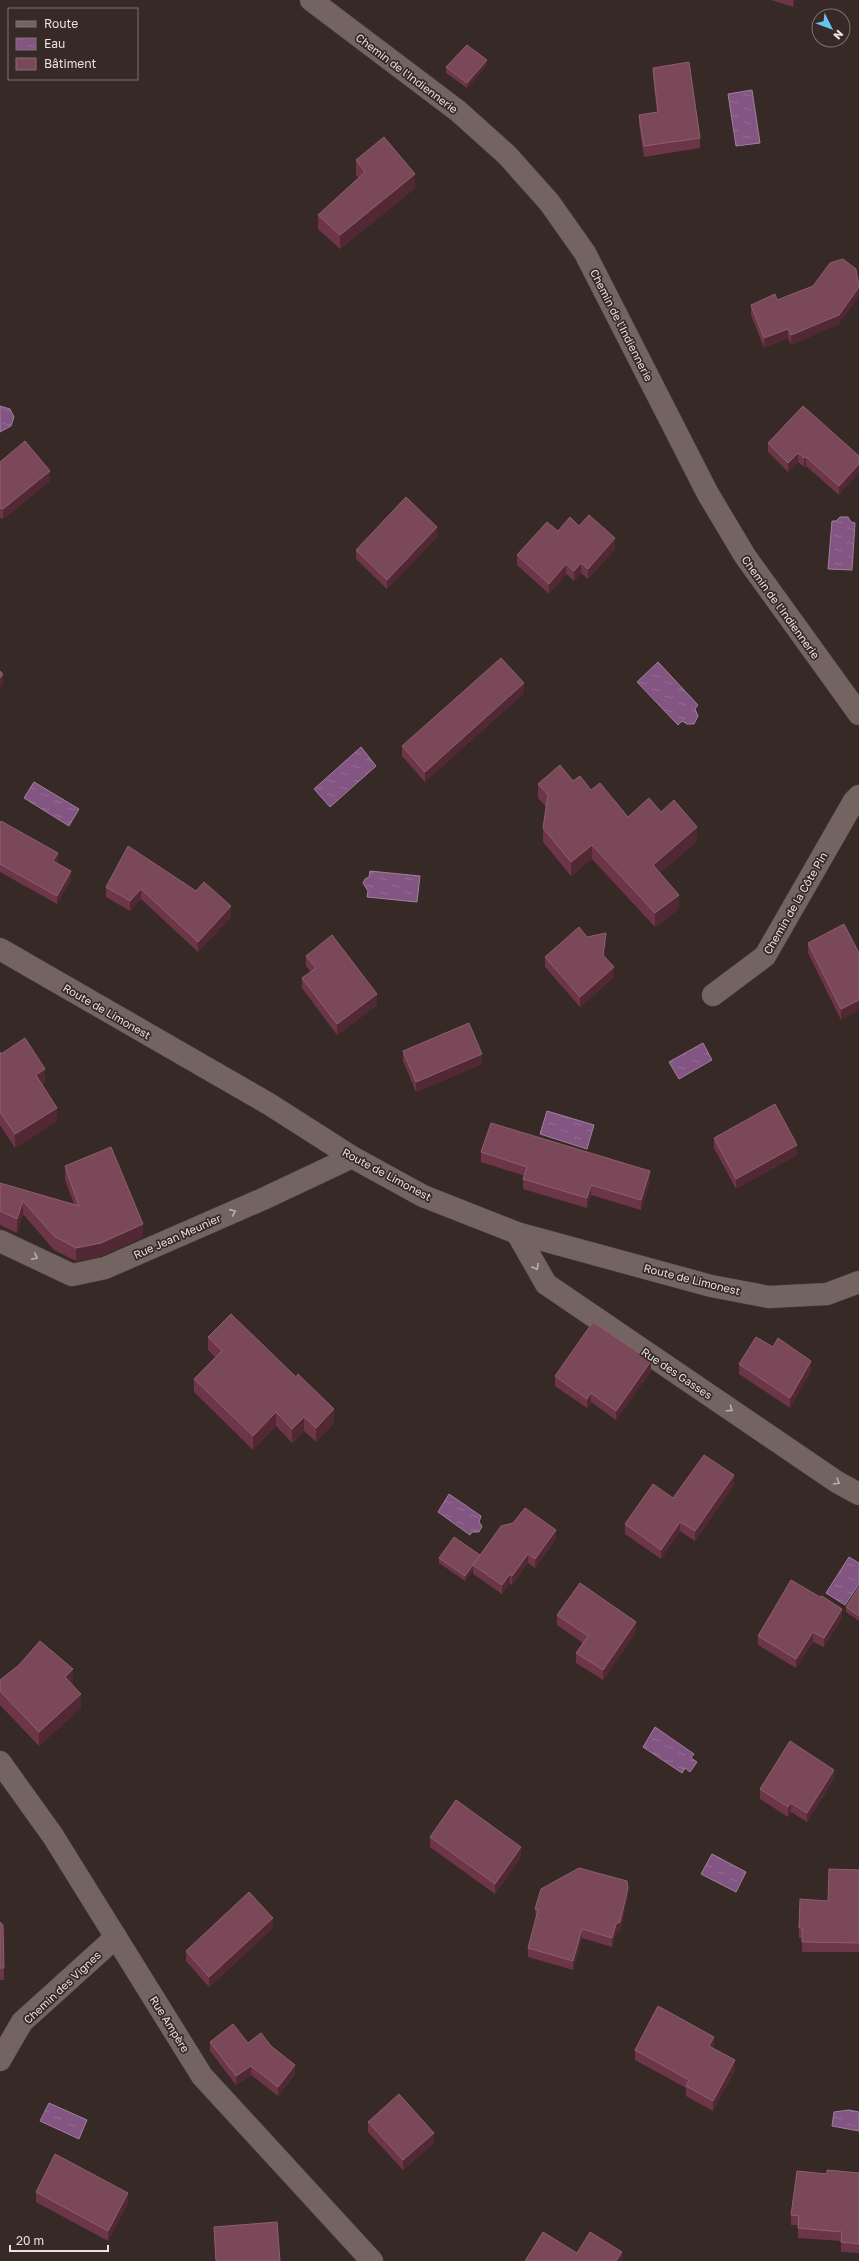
<svg xmlns="http://www.w3.org/2000/svg" width="859" height="2261" viewBox="0 0 859 2261" font-family="'Golos Text',sans-serif">
  <defs>
    <pattern id="water-ripples" width="26" height="14" patternUnits="userSpaceOnUse"><rect width="26" height="14" fill="#835582"/><path d="M2 4q2-2 4 0t4 0M15 11q2-2 4 0t4 0" fill="none" stroke="#956d93"/></pattern>
  </defs>
  <rect width="100%" height="100%" fill="#362926"/>
  <g fill="url(#water-ripples)" stroke="#a27f9e">
    <polygon points="752,90 760,143 736,146 728,94"/>
    <polygon points="0,406 10,409 14,417 11,426 0,432"/>
    <polygon points="840,517 848,517 851,522 855,523 852,570 828,569 832,521 836,521"/>
    <polygon points="658,662 698,705 695,709 698,716 694,724 687,724 682,721 678,725 637,682"/>
    <polygon points="361,747 376,766 330,807 314,789"/>
    <polygon points="34,782 79,809 69,826 24,798"/>
    <polygon points="370,871 420,876 417,902 367,897 368,891 363,883 365,879 369,877"/>
    <polygon points="703,1043 712,1060 679,1079 669,1062"/>
    <polygon points="547,1111 594,1125 587,1149 540,1134"/>
    <polygon points="449,1494 481,1516 479,1522 482,1526 479,1532 472,1532 470,1535 438,1512"/>
    <polygon points="849,1557 859,1563 859,1584 845,1605 826,1593"/>
    <polygon points="655,1727 694,1754 691,1758 697,1762 690,1772 685,1768 682,1773 643,1747"/>
    <polygon points="712,1854 746,1872 736,1892 701,1874"/>
    <polygon points="49,2103 87,2120 79,2139 40,2121"/>
    <polygon points="849,2110 859,2112 859,2131 832,2126 834,2112"/>
  </g>
  <g fill="none" stroke-linecap="round" stroke-linejoin="round">
    <g stroke="#524845" stroke-width="23">
      <g id="minor">
        <polyline points="311,0 458,111 507,155 549,202 585,253 708,494 745,556 859,714"/>
        <polyline points="0,949 269,1104 352,1157 423,1196 517,1233 711,1286 769,1297 827,1294 859,1282"/>
        <polyline points="713,995 765,956 854,801 859,796"/>
        <polyline points="517,1233 546,1284 837,1482 859,1494"/>
        <polyline points="0,1241 72,1275 105,1268 263,1199 352,1157"/>
        <polyline points="0,1762 53,1836 202,2076 372,2261"/>
        <polyline points="0,2060 22,2022 116,1937"/>
      </g>
    </g>
    <use href="#minor" stroke="#736461" stroke-width="22"/>
  </g>
  <g fill="#6d3548">
    <polygon points="771,0 795,0 793,7"/>
    <polygon points="487,65 467,88 446,73 446,67"/>
    <polygon points="653,68 700,138 700,148 644,157 639,125 639,115 657,112 653,78"/>
    <polygon points="356,160 415,188 340,249 318,229 318,215 359,178 356,175"/>
    <polygon points="777,300 839,324 791,345 788,338 764,348 751,315 751,305"/>
    <polygon points="768,443 859,456 839,495 806,466 804,467 798,462 788,472 768,452"/>
    <polygon points="0,462 50,481 3,519 0,518"/>
    <polygon points="579,526 615,549 588,579 581,573 574,581 566,574 549,594 517,565 517,555 558,531"/>
    <polygon points="437,537 387,589 356,559 356,550"/>
    <polygon points="524,693 425,782 402,756 402,746"/>
    <polygon points="573,781 591,790 628,817 661,812 697,841 660,873 679,909 655,927 592,859 571,876 543,842 543,828 546,807 538,798 538,784"/>
    <polygon points="0,824 58,861 57,863 71,879 57,904 0,872"/>
    <polygon points="106,887 196,891 231,917 198,952 141,899 130,911 106,897"/>
    <polygon points="587,937 606,943 604,956 614,977 580,1007 545,967 545,957"/>
    <polygon points="808,943 859,953 841,1020 808,953"/>
    <polygon points="306,956 377,1005 337,1035 302,988 302,978 311,972 306,966"/>
    <polygon points="403,1051 482,1064 416,1092 403,1061"/>
    <polygon points="0,1052 1,1054 45,1083 42,1085 57,1121 15,1148 0,1125"/>
    <polygon points="714,1138 797,1155 736,1189 714,1148"/>
    <polygon points="481,1152 650,1181 641,1210 591,1195 587,1208 523,1189 523,1179 525,1176 481,1162"/>
    <polygon points="65,1166 143,1237 101,1256 76,1261 54,1250 23,1214 17,1233 0,1225 0,1183 74,1204 65,1180"/>
    <polygon points="208,1337 334,1423 316,1442 304,1431 292,1443 276,1426 253,1450 194,1392 194,1379 215,1357 208,1350"/>
    <polygon points="739,1364 811,1371 790,1408 739,1374"/>
    <polygon points="651,1371 616,1420 591,1402 587,1408 555,1386 555,1376"/>
    <polygon points="734,1485 695,1541 680,1531 661,1559 625,1534 625,1524 673,1498"/>
    <polygon points="556,1539 535,1568 528,1563 512,1585 510,1583 502,1594 473,1574 473,1570 465,1581 439,1563 439,1558 480,1555"/>
    <polygon points="859,1587 859,1621 846,1612 846,1607"/>
    <polygon points="557,1615 636,1632 603,1680 576,1663 576,1653 583,1643 557,1625"/>
    <polygon points="842,1618 824,1647 813,1642 796,1668 758,1645 758,1636"/>
    <polygon points="0,1680 73,1683 72,1684 81,1708 39,1746 0,1705"/>
    <polygon points="834,1779 807,1822 791,1812 788,1817 760,1799 760,1789"/>
    <polygon points="430,1837 521,1857 495,1894 430,1847"/>
    <polygon points="859,1870 859,1952 802,1952 802,1938 799,1938 799,1928"/>
    <polygon points="628,1897 620,1931 616,1933 612,1947 582,1938 573,1970 528,1957 528,1948 536,1919 535,1909"/>
    <polygon points="0,1922 3,1925 4,1980 0,1980"/>
    <polygon points="273,1928 209,1987 186,1961 186,1951"/>
    <polygon points="210,2042 248,2043 271,2046 295,2074 278,2096 251,2075 236,2085 210,2051"/>
    <polygon points="714,2047 713,2049 735,2070 713,2111 686,2096 686,2088 635,2060 635,2050"/>
    <polygon points="368,2122 434,2143 403,2170 368,2132"/>
    <polygon points="859,2173 859,2253 841,2252 841,2241 798,2238 798,2225 791,2225 791,2215 827,2174"/>
    <polygon points="36,2192 128,2203 108,2241 36,2202"/>
    <polygon points="277,2222 280,2261 216,2261 214,2237 214,2227"/>
  </g>
  <g fill="#522834">
    <polygon points="793,0 795,0 793,7"/>
    <polygon points="487,60 487,65 467,88 467,83"/>
    <polygon points="415,174 415,188 340,249 340,235"/>
    <polygon points="859,287 859,297 839,324 791,345 791,335"/>
    <polygon points="788,329 788,338 764,348 764,338"/>
    <polygon points="798,453 798,462 788,472 788,463"/>
    <polygon points="806,457 806,466 804,467 804,458"/>
    <polygon points="859,464 859,473 839,495 839,486"/>
    <polygon points="50,471 50,481 3,519 3,509"/>
    <polygon points="437,527 437,537 387,589 387,580"/>
    <polygon points="615,538 615,549 588,579 588,569"/>
    <polygon points="581,563 581,573 574,581 574,571"/>
    <polygon points="566,564 566,574 549,594 549,584"/>
    <polygon points="3,674 3,684 0,688 0,678"/>
    <polygon points="524,683 524,693 425,782 425,772"/>
    <polygon points="697,827 697,841 653,879 653,865"/>
    <polygon points="592,845 592,859 571,876 571,862"/>
    <polygon points="58,853 58,861 53,869 53,861"/>
    <polygon points="71,871 71,879 57,904 57,896"/>
    <polygon points="141,889 141,899 130,911 130,901"/>
    <polygon points="679,895 679,909 655,927 655,913"/>
    <polygon points="231,906 231,917 198,952 198,942"/>
    <polygon points="606,933 606,943 603,965 603,955"/>
    <polygon points="614,967 614,977 580,1007 580,997"/>
    <polygon points="377,994 377,1005 337,1035 337,1024"/>
    <polygon points="859,1000 859,1010 841,1020 841,1009"/>
    <polygon points="482,1054 482,1064 416,1092 416,1082"/>
    <polygon points="45,1069 45,1083 36,1088 36,1075"/>
    <polygon points="57,1108 57,1121 15,1148 15,1134"/>
    <polygon points="797,1145 797,1155 736,1189 736,1179"/>
    <polygon points="650,1171 650,1181 641,1210 641,1200"/>
    <polygon points="591,1185 591,1195 587,1208 587,1198"/>
    <polygon points="23,1201 23,1214 17,1233 17,1219"/>
    <polygon points="143,1224 143,1237 101,1256 76,1261 76,1248"/>
    <polygon points="651,1361 651,1371 616,1420 616,1411"/>
    <polygon points="811,1361 811,1371 790,1408 790,1398"/>
    <polygon points="591,1393 591,1402 587,1408 587,1399"/>
    <polygon points="334,1409 334,1423 316,1442 316,1428"/>
    <polygon points="276,1412 276,1426 253,1450 253,1436"/>
    <polygon points="304,1417 304,1431 292,1443 292,1429"/>
    <polygon points="734,1475 734,1485 695,1541 695,1531"/>
    <polygon points="680,1522 680,1531 661,1559 661,1550"/>
    <polygon points="556,1530 556,1539 535,1568 535,1559"/>
    <polygon points="528,1554 528,1563 512,1585 512,1576"/>
    <polygon points="480,1555 473,1565 473,1570 465,1581 465,1576"/>
    <polygon points="510,1574 510,1583 502,1594 502,1585"/>
    <polygon points="842,1609 842,1618 824,1647 824,1638"/>
    <polygon points="636,1622 636,1632 603,1680 603,1670"/>
    <polygon points="813,1632 813,1642 796,1668 796,1659"/>
    <polygon points="73,1669 73,1683 65,1692 65,1677"/>
    <polygon points="81,1694 81,1708 39,1746 39,1732"/>
    <polygon points="834,1770 834,1779 807,1822 807,1813"/>
    <polygon points="791,1803 791,1812 788,1817 788,1807"/>
    <polygon points="521,1847 521,1857 495,1894 495,1884"/>
    <polygon points="628,1888 628,1897 620,1931 616,1933 612,1947 612,1938"/>
    <polygon points="273,1918 273,1928 209,1987 209,1977"/>
    <polygon points="582,1929 582,1938 573,1970 573,1961"/>
    <polygon points="714,2037 714,2047 709,2056 709,2046"/>
    <polygon points="735,2060 735,2070 713,2111 713,2101"/>
    <polygon points="295,2065 295,2074 278,2096 278,2087"/>
    <polygon points="251,2066 251,2075 236,2085 236,2076"/>
    <polygon points="434,2133 434,2143 403,2170 403,2160"/>
    <polygon points="128,2193 128,2203 108,2241 108,2231"/>
    <polygon points="622,2252 622,2261 616,2261"/>
  </g>
  <g fill="#7b4859" stroke="#8c606e">
    <polygon points="467,45 487,60 467,83 446,67"/>
    <polygon points="689,62 700,138 644,146 639,115 658,112 653,68"/>
    <polygon points="384,137 415,174 340,235 318,215 365,172 356,160"/>
    <polygon points="843,259 856,269 859,287 839,315 791,335 788,329 764,338 751,305 775,294 777,300 813,286 830,263"/>
    <polygon points="803,406 859,456 859,464 839,486 806,457 804,458 798,453 788,463 768,443"/>
    <polygon points="25,441 50,471 3,509 0,508 0,462"/>
    <polygon points="406,497 437,527 387,580 356,550"/>
    <polygon points="589,515 615,538 588,569 581,563 574,571 566,564 549,584 517,555 547,522 558,531 570,517 579,526"/>
    <polygon points="501,658 524,683 425,772 402,746"/>
    <polygon points="0,671 3,674 0,678"/>
    <polygon points="560,765 573,781 580,776 591,790 600,783 628,817 649,798 661,812 674,800 697,827 653,865 679,895 655,913 592,845 571,862 543,828 548,795 538,784"/>
    <polygon points="1,821 58,853 53,861 71,871 57,896 0,864 0,824"/>
    <polygon points="128,846 196,891 204,882 231,906 198,942 141,889 130,901 106,887"/>
    <polygon points="844,924 859,953 859,1000 841,1009 808,943"/>
    <polygon points="579,927 587,937 606,933 603,955 614,967 580,997 545,957"/>
    <polygon points="332,935 377,994 337,1024 302,978 316,968 306,956"/>
    <polygon points="469,1023 482,1054 416,1082 403,1051"/>
    <polygon points="25,1038 45,1069 36,1075 57,1108 15,1134 0,1112 0,1052 1,1054"/>
    <polygon points="775,1104 797,1145 736,1179 714,1138"/>
    <polygon points="491,1123 650,1171 641,1200 591,1185 587,1198 523,1179 527,1167 481,1152"/>
    <polygon points="111,1147 143,1224 101,1243 76,1248 54,1236 23,1201 17,1219 0,1211 0,1183 79,1206 65,1166"/>
    <polygon points="231,1314 296,1377 298,1374 334,1409 316,1428 304,1417 292,1429 276,1412 253,1436 194,1379 222,1351 208,1337"/>
    <polygon points="593,1322 651,1361 616,1411 591,1393 587,1399 555,1376"/>
    <polygon points="756,1337 773,1347 778,1338 811,1361 790,1398 739,1364"/>
    <polygon points="704,1455 734,1475 695,1531 680,1522 661,1550 625,1524 653,1484 673,1498"/>
    <polygon points="525,1508 556,1530 535,1559 528,1554 512,1576 510,1574 502,1585 473,1565 501,1526 513,1523"/>
    <polygon points="454,1537 480,1555 465,1576 439,1558"/>
    <polygon points="791,1580 820,1597 822,1596 842,1609 824,1638 813,1632 796,1659 758,1636"/>
    <polygon points="580,1583 636,1622 603,1670 576,1653 588,1636 557,1615"/>
    <polygon points="859,1587 859,1616 846,1607"/>
    <polygon points="40,1641 73,1669 65,1677 81,1694 39,1732 0,1691 0,1680 19,1665"/>
    <polygon points="790,1741 834,1770 807,1813 791,1803 788,1807 760,1789"/>
    <polygon points="456,1800 521,1847 495,1884 430,1837"/>
    <polygon points="579,1868 627,1881 628,1888 620,1922 616,1924 612,1938 582,1929 573,1961 528,1948 538,1910 535,1909 541,1889"/>
    <polygon points="829,1869 859,1870 859,1943 802,1942 802,1928 799,1928 800,1899 828,1901"/>
    <polygon points="249,1892 273,1918 209,1977 186,1951"/>
    <polygon points="0,1922 3,1925 4,1968 0,1968"/>
    <polygon points="658,2006 714,2037 709,2046 735,2060 713,2101 686,2086 689,2080 635,2050"/>
    <polygon points="233,2024 248,2043 261,2033 271,2046 295,2065 278,2087 251,2066 236,2076 210,2042"/>
    <polygon points="399,2094 434,2133 403,2160 368,2122"/>
    <polygon points="55,2154 128,2193 108,2231 36,2192"/>
    <polygon points="827,2170 859,2173 859,2244 841,2242 842,2232 798,2228 799,2216 791,2215 797,2171 827,2174"/>
    <polygon points="277,2222 280,2261 216,2261 214,2227"/>
    <polygon points="543,2232 577,2253 590,2232 622,2252 616,2261 525,2261"/>
  </g>
  <defs><path id="oneway-chevron" d="M-2-3.5L2.5 0L-2 3.5" fill="none" stroke-width="1.6" stroke-linecap="round" stroke-linejoin="round"/></defs>
  <g stroke="#bab0ad">
    <use href="#oneway-chevron" transform="translate(233 1212) rotate(-24)"/>
    <use href="#oneway-chevron" transform="translate(35 1257) rotate(25)"/>
    <use href="#oneway-chevron" transform="translate(536 1267) rotate(61)"/>
    <use href="#oneway-chevron" transform="translate(730 1409) rotate(34)"/>
    <use href="#oneway-chevron" transform="translate(837 1482) rotate(31)"/>
  </g>
  <g text-anchor="middle" dominant-baseline="central" stroke-width="3.5" stroke-linejoin="round" paint-order="stroke">
    <g font-size="11" fill="#eae2e0" stroke="#362926">
      <text transform="translate(407 73) rotate(37)">Chemin de l'Indiennerie</text>
      <text transform="translate(622 325) rotate(63)">Chemin de l'Indiennerie</text>
      <text transform="translate(781 607) rotate(54)">Chemin de l'Indiennerie</text>
      <text transform="translate(795 903) rotate(-60)">Chemin de la Côte Pin</text>
      <text transform="translate(107 1011) rotate(30)">Route de Limonest</text>
      <text transform="translate(387 1174) rotate(28)">Route de Limonest</text>
      <text transform="translate(177 1236) rotate(-24)">Rue Jean Meunier</text>
      <text transform="translate(692 1279) rotate(14)">Route de Limonest</text>
      <text transform="translate(677 1373) rotate(34)">Rue des Gasses</text>
      <text transform="translate(62 1987) rotate(-43)">Chemin des Vignes</text>
      <text transform="translate(170 2024) rotate(58)">Rue Ampère</text>
    </g>
  </g>
  <rect x="8" y="8" width="130" height="72" fill="#362926" stroke="#7e7370"/>
  <rect x="16" y="21" width="20" height="6" fill="#736461" stroke="#7e7370"/>
  <text x="44" y="28" font-size="12" fill="#eae2e0">Route</text>
  <rect x="16" y="38" width="20" height="12" fill="url(#water-ripples)" stroke="#7e7370"/>
  <text x="44" y="48" font-size="12" fill="#eae2e0">Eau</text>
  <rect x="16" y="58" width="20" height="12" fill="#7b4859" stroke="#7e7370"/>
  <text x="44" y="68" font-size="12" fill="#eae2e0">Bâtiment</text>
  <g transform="translate(831 28) rotate(132)"><circle r="19" fill="#362926" stroke="#7e7370"/>
  <path d="M0-3L7 15L0 10L-7 15Z" fill="#65c5ee"/>
  <text y="-6" font-size="11" font-weight="bold" text-anchor="middle" fill="#eae2e0">N</text>
  </g>
  <path d="M10 2245v6h98v-6" fill="none" stroke="#eae2e0" stroke-width="2"/>
  <text x="16" y="2245" font-size="12" fill="#eae2e0" stroke="#362926" stroke-width="3" paint-order="stroke">20 m</text>
</svg>
